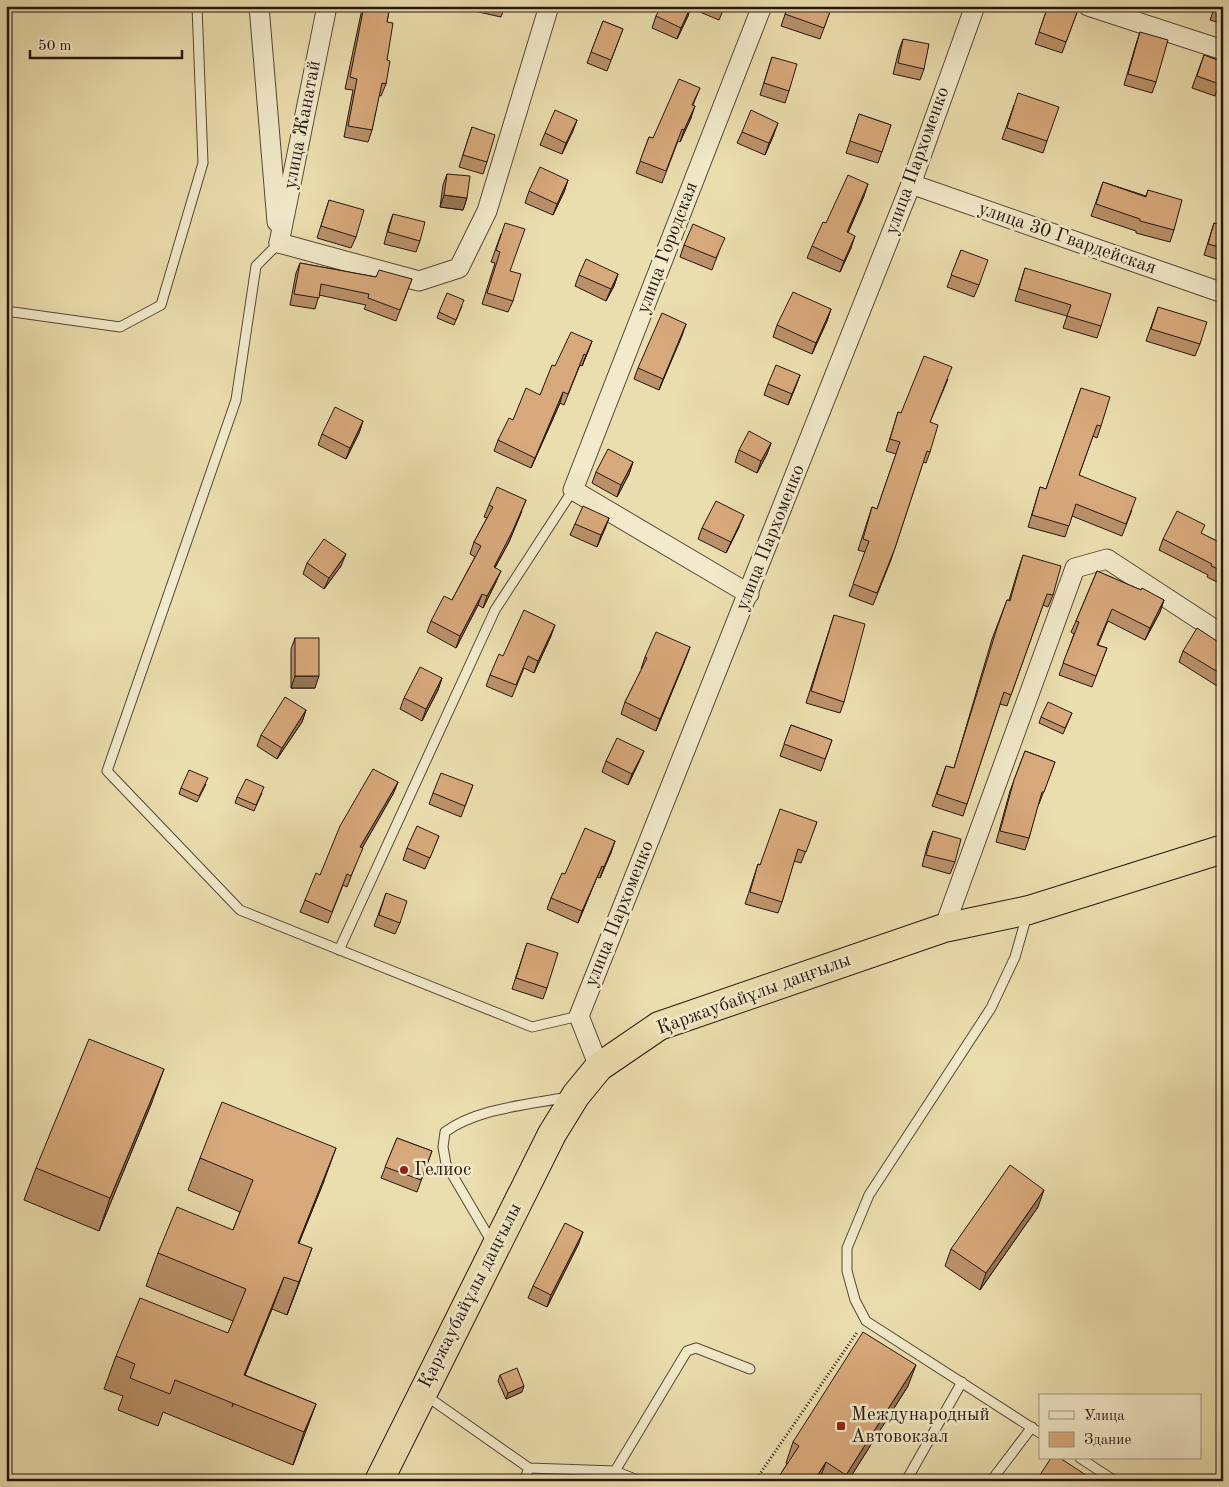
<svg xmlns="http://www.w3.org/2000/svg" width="1229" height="1487" viewBox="0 0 1229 1487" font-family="'Old Standard TT',serif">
  <rect width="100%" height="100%" fill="#ebdeae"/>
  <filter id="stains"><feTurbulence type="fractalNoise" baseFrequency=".004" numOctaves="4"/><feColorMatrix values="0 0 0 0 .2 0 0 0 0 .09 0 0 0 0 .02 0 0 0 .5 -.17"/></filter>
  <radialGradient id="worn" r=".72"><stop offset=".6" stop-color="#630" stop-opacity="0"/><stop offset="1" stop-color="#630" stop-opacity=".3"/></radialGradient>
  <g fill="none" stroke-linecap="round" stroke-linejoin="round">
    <g stroke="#564738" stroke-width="11">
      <g id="lane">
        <polyline points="279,243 256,266 236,400 107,771 240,910 532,1027 579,1016"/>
        <polyline points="6,311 120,327 161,305 203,163 197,6"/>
        <polyline points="1027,915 1015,957 991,1008 869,1195 847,1248 847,1271 855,1300 866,1321 1040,1433"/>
        <polyline points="339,950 495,610 573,490"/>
        <path d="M493,1244L446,1164L443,1147L445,1132C478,1108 528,1105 568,1097"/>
        <polyline points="425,1395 529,1468 615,1471 640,1481"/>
        <polyline points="1080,1458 1115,1481"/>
        <polyline points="615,1471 687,1351 696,1348 750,1369"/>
        <polyline points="524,1481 529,1468"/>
        <polyline points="906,1481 962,1382"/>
        <polyline points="991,1481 1032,1427"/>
      </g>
    </g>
    <g stroke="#564738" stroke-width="21">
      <g id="street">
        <polyline points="259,6 277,222"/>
        <polyline points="1088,6 1223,50"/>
        <polyline points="911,184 1223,293"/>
        <polyline points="279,243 419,281 459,268 487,211 549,6"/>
        <polyline points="279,243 327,6"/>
        <polyline points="749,594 573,490 762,6"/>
        <polyline points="944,928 1075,568 1107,559 1223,635"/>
        <polyline points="599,1067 579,1016 911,184 975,6"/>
      </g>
    </g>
    <g stroke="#251510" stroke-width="30">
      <polyline id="highway" points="379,1481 552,1134 576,1095 599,1067 659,1026 944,928 1029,910 1223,849"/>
    </g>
    <polyline stroke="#251510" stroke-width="3" stroke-dasharray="1 2.5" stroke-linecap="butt" points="755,1481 858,1331"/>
    <use href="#lane" stroke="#f2eaca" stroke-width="9"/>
    <use href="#street" stroke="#f2eaca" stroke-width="19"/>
    <use href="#highway" stroke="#ebdeae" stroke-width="28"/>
  </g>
  <g fill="#ba9169" stroke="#251510">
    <polygon points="360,6 390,6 387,22 387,60 386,84 381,96 379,95 372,130 368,142 344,137 353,90 345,89 362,9 360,9"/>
    <polygon points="475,6 505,6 501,17 474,11"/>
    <polygon points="691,6 688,16 677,39 652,28 656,16"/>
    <polygon points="696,6 725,6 719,20 695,10"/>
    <polygon points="788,6 832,6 820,39 781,26"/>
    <polygon points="1048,6 1079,7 1062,53 1035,44"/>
    <polygon points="1215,6 1223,6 1223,24 1210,20"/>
    <polygon points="603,21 623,29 607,71 587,63"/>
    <polygon points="1140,32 1156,82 1152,93 1124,85 1136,44"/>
    <polygon points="903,39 924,69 920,80 893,74 899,50"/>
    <polygon points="1204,55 1223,62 1223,92 1217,90 1215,96 1192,88"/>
    <polygon points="772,57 789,91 785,103 760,95"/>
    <polygon points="700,88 693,105 691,118 680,142 678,141 662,183 636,173 649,137 653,138"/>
    <polygon points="1014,105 1047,141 1043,153 1002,139"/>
    <polygon points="859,114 891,125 878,163 846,153"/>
    <polygon points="577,120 562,154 540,145 545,133"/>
    <polygon points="472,127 487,162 483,174 459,167"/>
    <polygon points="742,132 774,134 765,155 737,143"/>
    <polygon points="447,174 467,198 463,210 440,207 443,185"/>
    <polygon points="568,180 564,192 553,215 525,203 529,191"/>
    <polygon points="1103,182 1146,196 1148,190 1174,230 1170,242 1136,233 1136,231 1091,216"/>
    <polygon points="864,196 848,233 851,248 840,272 807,258 812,246"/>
    <polygon points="329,200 356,237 351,248 317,238"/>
    <polygon points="393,214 420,241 416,252 384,244 389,225"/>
    <polygon points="1214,223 1223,226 1223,261 1204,255"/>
    <polygon points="501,234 513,301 508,312 482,304 495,263 491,262"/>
    <polygon points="684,245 720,249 712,270 680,257"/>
    <polygon points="961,250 979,285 974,297 947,287"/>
    <polygon points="300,263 376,277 412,279 396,321 364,309 366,305 319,295 315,309 290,305 296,273"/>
    <polygon points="1025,268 1101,326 1097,338 1063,328 1067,316 1015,301"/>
    <polygon points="618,274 614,286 606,301 575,286 579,275"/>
    <polygon points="462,306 454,325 437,318 439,312"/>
    <polygon points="1158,307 1200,344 1195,356 1146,341"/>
    <polygon points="831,309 827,321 812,354 773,337 777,325"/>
    <polygon points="686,324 659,390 634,379 638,368"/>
    <polygon points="592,341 582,366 580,365 564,405 560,403 531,468 494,451 498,440 513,420 540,395 555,366"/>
    <polygon points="800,375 788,405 764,395 768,384"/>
    <polygon points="948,379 930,422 930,452 926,463 923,462 891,560 873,605 849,596 865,552 858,550 868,519 872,507 877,509 896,454 886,451 898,412 901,413"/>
    <polygon points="1081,388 1101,426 1097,438 1093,436 1079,475 1132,510 1122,536 1072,516 1065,537 1028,527 1040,487 1046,489"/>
    <polygon points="363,421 359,433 346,459 318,445 322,434"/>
    <polygon points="771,443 767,454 757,473 735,462 739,450"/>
    <polygon points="633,462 629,474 617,497 592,483 596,472"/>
    <polygon points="489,505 522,511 509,542 495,568 496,582 483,608 478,605 456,648 427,632 431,621 452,600 475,557 470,554 474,542 487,518 484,517"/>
    <polygon points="609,518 597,547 570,535 575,524"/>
    <polygon points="739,527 726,553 698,539 702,528"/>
    <polygon points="1202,534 1223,544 1223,585 1207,577 1208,575 1159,550 1163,539"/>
    <polygon points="1023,555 1053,595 1048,607 1043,605 1007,706 1000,704 963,816 932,806 946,766 954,768 992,639 1007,600 1009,600 1019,567"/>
    <polygon points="307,563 341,566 324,589 303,574"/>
    <polygon points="1097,571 1164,600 1160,612 1145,640 1108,621 1098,645 1107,648 1092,687 1059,675 1074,634 1071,632 1076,621"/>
    <polygon points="834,615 844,702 840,713 806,703"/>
    <polygon points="551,636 534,673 524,668 512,697 486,686 490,675 503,656"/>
    <polygon points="295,638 315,688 291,688 291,649"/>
    <polygon points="1223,645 1223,705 1217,702 1222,689 1179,662 1183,651"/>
    <polygon points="690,647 656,731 621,714 625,702 642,669 641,669 645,657"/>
    <polygon points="442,678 438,690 422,721 400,709 404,698"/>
    <polygon points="306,710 302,722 277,759 257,746 261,735"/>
    <polygon points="1072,713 1063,734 1039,723 1041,717"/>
    <polygon points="791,725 832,740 821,771 780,756"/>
    <polygon points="1025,751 1055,762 1039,804 1038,804 1029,838 1025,850 996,842 1010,791"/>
    <polygon points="606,761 639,762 628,785 602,772"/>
    <polygon points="398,782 393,794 362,848 347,887 343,885 328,923 300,912 305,900 320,875"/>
    <polygon points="206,784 197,802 179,794 181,788"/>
    <polygon points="473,785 461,817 429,804 433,793"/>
    <polygon points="262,793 254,811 235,803 237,797"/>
    <polygon points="817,822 801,863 794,861 782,902 778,913 745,904 758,864 760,865"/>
    <polygon points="933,831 955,862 950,874 922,866 928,843"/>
    <polygon points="439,836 425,869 403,860 407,848"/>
    <polygon points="615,841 600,878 597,877 578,923 547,909 551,898 565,874"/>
    <polygon points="386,893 400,923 395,934 374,926"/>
    <polygon points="527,943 547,988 543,999 512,989"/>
    <polygon points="152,1102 99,1231 24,1200 36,1168"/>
    <polygon points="397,1138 432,1151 417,1192 381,1178"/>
    <polygon points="200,1158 324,1181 299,1243 300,1281 287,1315 272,1309 245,1375 316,1404 293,1465 163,1412 158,1426 118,1410 123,1396 104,1389 116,1356 228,1333 233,1321 146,1286 158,1253 233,1230 240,1212 188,1190"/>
    <polygon points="1038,1207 980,1290 945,1266 951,1249"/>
    <polygon points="579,1243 547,1307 528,1298 533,1286"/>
    <polygon points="500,1375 522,1392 506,1399 498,1381"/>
    <polygon points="908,1386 848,1481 776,1481 787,1464 786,1463 793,1442"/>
  </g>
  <g fill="#977655" stroke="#251510">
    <polygon points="691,6 688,16 677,39 681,28"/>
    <polygon points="695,106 691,118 680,142 684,130"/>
    <polygon points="577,120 573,131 562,154 566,143"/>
    <polygon points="778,123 774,134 765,155 769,143"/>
    <polygon points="568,180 564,192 553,215 557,204"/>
    <polygon points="868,184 864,196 843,244 847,232"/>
    <polygon points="444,195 467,198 463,210 440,207"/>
    <polygon points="855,236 851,248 840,272 844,261"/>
    <polygon points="618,274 614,286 606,301 611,289"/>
    <polygon points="831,309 827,321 812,354 816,343"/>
    <polygon points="686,324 682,336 659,390 663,379"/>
    <polygon points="592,341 588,352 582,366 586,355"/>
    <polygon points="800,375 796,386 788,405 792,394"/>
    <polygon points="563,392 560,403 531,468 535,458"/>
    <polygon points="363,421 359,433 346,459 350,448"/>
    <polygon points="771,443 767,454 757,473 761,461"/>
    <polygon points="633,462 629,474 617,497 621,485"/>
    <polygon points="526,500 509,542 489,578 494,567"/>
    <polygon points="744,515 739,527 726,553 731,542"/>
    <polygon points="609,518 605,529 597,547 601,535"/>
    <polygon points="346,554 341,566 324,589 329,578"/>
    <polygon points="501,571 496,582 483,608 487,596"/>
    <polygon points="482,594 478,605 456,648 460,636"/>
    <polygon points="1164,600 1160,612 1145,640 1150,628"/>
    <polygon points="555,625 551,636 534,673 538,661"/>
    <polygon points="690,647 686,658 656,731 660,719"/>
    <polygon points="295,676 319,676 315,688 291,688"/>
    <polygon points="442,678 438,690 422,721 426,709"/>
    <polygon points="306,710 302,722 277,759 282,748"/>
    <polygon points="644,751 639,762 628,785 632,774"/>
    <polygon points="398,782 393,794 356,859 360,847"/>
    <polygon points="615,841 611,853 600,878 604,867"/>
    <polygon points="602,866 597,877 578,923 582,911"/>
    <polygon points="164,1069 152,1102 99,1231 110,1198"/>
    <polygon points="336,1148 324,1181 286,1275 298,1243"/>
    <polygon points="1044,1190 1038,1207 980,1290 986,1273"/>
    <polygon points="583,1232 579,1243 547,1307 551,1295"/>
    <polygon points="312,1248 300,1281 287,1315 299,1282"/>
    <polygon points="284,1277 272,1309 232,1407 244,1375"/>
    <polygon points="916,1365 908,1386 848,1481 844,1481 846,1475"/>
    <polygon points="524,1386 522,1392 506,1399 508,1393"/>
    <polygon points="316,1404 304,1436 293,1465 304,1432"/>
    <polygon points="826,1462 819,1481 814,1481"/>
  </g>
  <g fill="#d8a97a" stroke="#251510">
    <polygon points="364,6 390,6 387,22 393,23 387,60 390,61 386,84 382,83 372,130 348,126 357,79 350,77"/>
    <polygon points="661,6 691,6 681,28 656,16"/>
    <polygon points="788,6 832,6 824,28 785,14"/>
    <polygon points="1048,6 1079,7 1066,42 1039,32"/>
    <polygon points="1215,6 1223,6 1223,11 1214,9"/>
    <polygon points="603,21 623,29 611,60 591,52"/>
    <polygon points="1140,32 1168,40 1156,82 1128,74"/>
    <polygon points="903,39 929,44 924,69 898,63"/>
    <polygon points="1204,55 1223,62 1223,79 1221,78 1219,84 1197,76"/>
    <polygon points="772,57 797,64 789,91 764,83"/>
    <polygon points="679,79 700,88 692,105 695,106 684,130 682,129 666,171 640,161 649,137 653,138"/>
    <polygon points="1018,93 1059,107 1047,141 1007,128"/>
    <polygon points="555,110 577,120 566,143 545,133"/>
    <polygon points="751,110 778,123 769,143 742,132"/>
    <polygon points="859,114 891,125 882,152 850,141"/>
    <polygon points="472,127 495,135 487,162 463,155"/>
    <polygon points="540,167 568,180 557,204 529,191"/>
    <polygon points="447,174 470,176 467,198 444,195"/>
    <polygon points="848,175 868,184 847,232 855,236 844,261 812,246 823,222 826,223"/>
    <polygon points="1103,182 1146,197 1148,190 1182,200 1174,230 1140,221 1140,219 1096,204"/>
    <polygon points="329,200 364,210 356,237 321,226"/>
    <polygon points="393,214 425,222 420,241 388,232"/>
    <polygon points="505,223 525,229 510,271 521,274 513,301 487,293 500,252 496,250"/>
    <polygon points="1214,223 1223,226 1223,248 1208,244"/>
    <polygon points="693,224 725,238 716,258 684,245"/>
    <polygon points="961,250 988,260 979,285 951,275"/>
    <polygon points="586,259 618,274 611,289 579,275"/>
    <polygon points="300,263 376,277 379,270 412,279 400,310 368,298 369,294 321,284 319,298 294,294"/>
    <polygon points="1025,268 1111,294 1101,326 1067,316 1071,305 1019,289"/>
    <polygon points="793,292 831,309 816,343 777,325"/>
    <polygon points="447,293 464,300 456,320 439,312"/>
    <polygon points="1158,307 1207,322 1200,344 1151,329"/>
    <polygon points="662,313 686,324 663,379 638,368"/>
    <polygon points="571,332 592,341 586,355 584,354 568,394 563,392 535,458 498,440 509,418 513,420 526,388 540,395 552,365 555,366"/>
    <polygon points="924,356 952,367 930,422 938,425 930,452 927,451 895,548 877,593 853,584 869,541 863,539 872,507 877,509 900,442 890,439 898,412 901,413"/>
    <polygon points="776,365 800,375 792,394 768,384"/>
    <polygon points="1081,388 1110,397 1101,426 1097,425 1079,475 1136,498 1126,524 1076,504 1069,526 1032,515 1040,487 1046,489"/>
    <polygon points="335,407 363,421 350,448 322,434"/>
    <polygon points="749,431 771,443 761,461 739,450"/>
    <polygon points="608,449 633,462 621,485 596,472"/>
    <polygon points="497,487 526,500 513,530 494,567 501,571 487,596 482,594 460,636 431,621 444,596 452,600 481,546 474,542 493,507 489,505"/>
    <polygon points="716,501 744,515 731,542 702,528"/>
    <polygon points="583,506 609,518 601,535 575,524"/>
    <polygon points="1177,511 1205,525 1201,533 1223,544 1223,571 1211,566 1212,564 1163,539"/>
    <polygon points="324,539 346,554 329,578 307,563"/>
    <polygon points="1023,555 1061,566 1053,595 1047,594 1011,695 1004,692 967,804 937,794 946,766 954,768 997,628 1007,600 1010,601"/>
    <polygon points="1097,571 1141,590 1142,588 1164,600 1150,628 1112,609 1097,645 1107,648 1096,676 1063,663 1079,622 1076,621"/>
    <polygon points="524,610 555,625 538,661 528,656 516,685 490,675 499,654 503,656"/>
    <polygon points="834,615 865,624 844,702 811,691"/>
    <polygon points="1197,628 1223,645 1223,675 1183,651"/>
    <polygon points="656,632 690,647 660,719 625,702 647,658 645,657"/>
    <rect x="295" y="638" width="24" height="38"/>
    <polygon points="420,667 442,678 426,709 404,698"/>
    <polygon points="285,697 306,710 282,748 261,735"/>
    <polygon points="1048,702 1072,713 1065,728 1041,717"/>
    <polygon points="791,725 832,740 825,759 784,744"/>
    <polygon points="617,738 644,751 632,774 606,761"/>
    <polygon points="1025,751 1055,762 1044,792 1042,792 1029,838 1000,831 1014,780"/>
    <polygon points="373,769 398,782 360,847 363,848 351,876 347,874 332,912 305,900 316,873 320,875 340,826"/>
    <polygon points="189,770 208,778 199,796 181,788"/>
    <polygon points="441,773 473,785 465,806 433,793"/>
    <polygon points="246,779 264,787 256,805 237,797"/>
    <polygon points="780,809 817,822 806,852 798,849 782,902 750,892 758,864 760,865"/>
    <polygon points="417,826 439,836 430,858 407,848"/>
    <polygon points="585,828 615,841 604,867 602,866 582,911 551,898 562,873 565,874"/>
    <polygon points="933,831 961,839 955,862 926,855"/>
    <polygon points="386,893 407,901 400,923 379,915"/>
    <polygon points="527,943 558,953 547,988 516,978"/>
    <polygon points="89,1039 164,1069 110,1198 36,1168"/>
    <polygon points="222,1102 336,1148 298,1243 312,1248 299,1282 284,1277 244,1375 316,1404 304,1432 175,1380 170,1394 130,1378 135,1364 116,1356 140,1298 228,1333 246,1289 158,1253 177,1207 233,1230 253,1180 200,1158"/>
    <polygon points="397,1138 432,1151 421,1180 385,1167"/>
    <polygon points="1010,1165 1044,1190 986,1273 951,1249"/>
    <polygon points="565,1223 583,1232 551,1295 533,1286"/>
    <polygon points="863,1332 916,1365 846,1475 826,1462 814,1481 776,1481 799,1446 793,1442"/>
    <polygon points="517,1368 524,1386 508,1393 500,1375"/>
    <polygon points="1051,1458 1060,1458 1095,1481 1036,1481"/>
  </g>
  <g fill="#8f2418" stroke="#f2eaca" stroke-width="2">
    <circle cx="404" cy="1170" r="5"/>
    <rect x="836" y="1421" width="10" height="10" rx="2.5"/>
  </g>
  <g text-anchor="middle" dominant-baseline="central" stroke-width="5" stroke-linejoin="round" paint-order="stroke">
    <g font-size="19" fill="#251510" stroke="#f2eaca">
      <text transform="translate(303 125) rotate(-79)">улица Жанатай</text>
      <text transform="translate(918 161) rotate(-70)">улица Пархоменко</text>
      <text transform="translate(1067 239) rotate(19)">улица 30 Гвардейская</text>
      <text transform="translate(668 248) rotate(-69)">улица Городская</text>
      <text transform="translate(771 538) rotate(-68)">улица Пархоменко</text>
      <text transform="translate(620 914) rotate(-68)">улица Пархоменко</text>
      <text transform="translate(754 995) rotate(-20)">Қаржаубайұлы даңғылы</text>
      <text transform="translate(471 1296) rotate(-63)">Қаржаубайұлы даңғылы</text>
    </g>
    <g font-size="19" fill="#251510" stroke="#f2eaca" text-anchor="start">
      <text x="414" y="1170">Гелиос</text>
      <text x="851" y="1415">Международный<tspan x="851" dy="22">Автовокзал</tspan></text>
    </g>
  </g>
  <rect width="1229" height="1487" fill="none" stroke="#ebdeae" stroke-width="25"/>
  <rect x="8" y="8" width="1214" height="1472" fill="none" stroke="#251510" stroke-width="2.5"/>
  <rect x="12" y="12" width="1204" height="1462" fill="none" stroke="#251510"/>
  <rect x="1039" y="1394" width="162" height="65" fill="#f2eaca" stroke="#a09580"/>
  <rect x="1049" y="1411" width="25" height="8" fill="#f2eaca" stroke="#a09580"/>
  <text x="1084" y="1420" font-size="15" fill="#251510">Улица</text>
  <rect x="1049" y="1432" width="25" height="15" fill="#d8a97a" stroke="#a09580"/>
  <text x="1084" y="1444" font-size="15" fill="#251510">Здание</text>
  <path d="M30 50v8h152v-8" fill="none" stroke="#251510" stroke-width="2.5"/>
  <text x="38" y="50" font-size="15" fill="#251510" stroke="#f2eaca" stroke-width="4" paint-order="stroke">50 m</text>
  <rect width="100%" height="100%" filter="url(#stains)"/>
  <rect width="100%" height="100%" fill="url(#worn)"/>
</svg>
